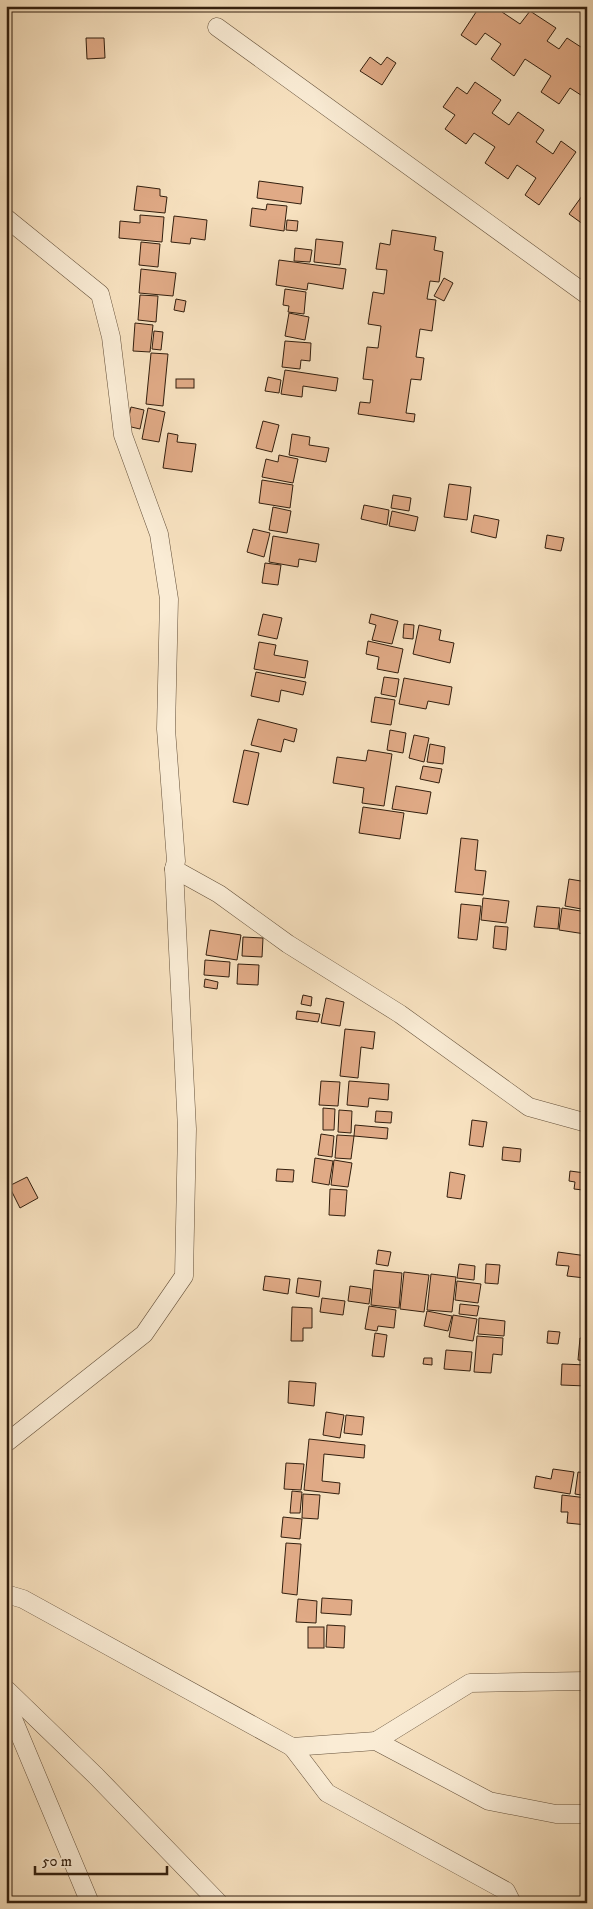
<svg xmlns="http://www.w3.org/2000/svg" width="593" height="1909" viewBox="0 0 593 1909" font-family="'IM FELL DW Pica',serif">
  <rect width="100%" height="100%" fill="#f7e1bf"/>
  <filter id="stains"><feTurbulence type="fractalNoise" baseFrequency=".004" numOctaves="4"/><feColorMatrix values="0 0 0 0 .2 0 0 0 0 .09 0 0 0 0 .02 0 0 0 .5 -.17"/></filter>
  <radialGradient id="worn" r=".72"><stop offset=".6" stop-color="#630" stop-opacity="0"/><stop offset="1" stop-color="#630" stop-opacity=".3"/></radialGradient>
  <g fill="#e0aa86" stroke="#331f0e">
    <polygon points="480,6 505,6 502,12 520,24 530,11 556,28 547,41 559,49 567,38 587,51 587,99 570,88 559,104 541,92 551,76 525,59 514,76 491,59 501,44 485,33 476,45 461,35"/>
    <polygon points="86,38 104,38 105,58 87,59"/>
    <polygon points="370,57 381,65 387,57 396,63 382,85 360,71"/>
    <polygon points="475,82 501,100 492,113 509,125 518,112 544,130 536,142 553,154 561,141 576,152 539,205 525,195 536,178 517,165 508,179 485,163 495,147 474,133 466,144 445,129 455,115 443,107 457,87 467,94"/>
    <polygon points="259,181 303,187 301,204 257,198"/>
    <polygon points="137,186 160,189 160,196 167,197 165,213 134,210"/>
    <polygon points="582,196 587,199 587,227 569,214"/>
    <polygon points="267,204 287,206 284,231 250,226 252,208 266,210"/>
    <polygon points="140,215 164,217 162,242 119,238 120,221 140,223"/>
    <polygon points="174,216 207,220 205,240 191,238 190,244 171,242"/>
    <polygon points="287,220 298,221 297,231 286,230"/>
    <polygon points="392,230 436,237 434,250 443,252 439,282 430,281 427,299 436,300 432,331 420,329 416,357 424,358 421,380 411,379 406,413 415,414 414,422 358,414 360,402 370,403 373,380 363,379 367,347 378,348 381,326 368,324 373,292 384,294 387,270 376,269 380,243 390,245"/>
    <polygon points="316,239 343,242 340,265 314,262"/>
    <polygon points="141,242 160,244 158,267 139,265"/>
    <polygon points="295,248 312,250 310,262 294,261"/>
    <polygon points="279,260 346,269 343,289 308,283 307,290 276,285"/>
    <polygon points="141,269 176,273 173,296 139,293"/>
    <polygon points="444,278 453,283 444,301 434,296"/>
    <polygon points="285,289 306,292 304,314 288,312 289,306 283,305"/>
    <polygon points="140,295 158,296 156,322 138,320"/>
    <polygon points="176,299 186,301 184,312 174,310"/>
    <polygon points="289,313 309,317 305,340 285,336"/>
    <polygon points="135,323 153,325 150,352 133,351"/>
    <polygon points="154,331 163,332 161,350 152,349"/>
    <polygon points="285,341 311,343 310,361 301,360 300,369 282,367"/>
    <polygon points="151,353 168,354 163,406 146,404"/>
    <polygon points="285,370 338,378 336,391 303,386 302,397 281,394"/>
    <polygon points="268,377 281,380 279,393 265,391"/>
    <rect x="176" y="379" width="18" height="9"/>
    <polygon points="131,407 144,410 140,429 127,426"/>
    <polygon points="148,408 165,412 159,442 142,439"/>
    <polygon points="263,421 279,425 272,452 256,448"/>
    <polygon points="168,433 178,435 177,442 196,444 192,472 163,468"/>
    <polygon points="292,434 310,437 309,445 329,448 326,462 289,455"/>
    <polygon points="279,455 298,459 293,483 262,477 266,459 278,462"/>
    <polygon points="262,480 293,485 290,508 259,503"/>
    <polygon points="449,484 471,487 467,520 444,517"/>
    <polygon points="393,495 411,498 409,511 391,508"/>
    <polygon points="364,505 389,510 387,525 361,519"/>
    <polygon points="273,507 291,511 287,533 269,530"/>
    <polygon points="392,511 418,517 415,531 389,526"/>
    <polygon points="474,515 499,520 496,538 471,532"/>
    <polygon points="253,529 270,533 264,557 247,552"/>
    <polygon points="547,535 564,538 561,551 545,548"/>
    <polygon points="273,536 319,544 316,562 299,559 298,567 269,562"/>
    <polygon points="265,563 281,565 278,585 262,583"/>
    <polygon points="263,614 282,618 277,639 258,635"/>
    <polygon points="371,614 398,621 392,644 372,640 376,625 369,623"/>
    <polygon points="404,624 414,625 413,639 403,638"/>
    <polygon points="419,625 441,630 439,640 454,643 450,663 413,654"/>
    <polygon points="368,641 403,649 398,673 377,669 379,657 366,654"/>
    <polygon points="259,642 276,645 274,655 308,661 305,678 254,669"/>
    <polygon points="256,672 306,682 303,695 281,690 279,702 251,696"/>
    <polygon points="384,677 399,679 396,697 381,694"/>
    <polygon points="404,678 452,687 449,705 428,701 426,709 399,704"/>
    <polygon points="375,697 395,700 391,725 371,722"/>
    <polygon points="258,719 297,729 294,742 284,739 281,752 251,745"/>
    <polygon points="390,730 406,733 403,753 387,750"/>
    <polygon points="414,735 429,738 424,762 409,758"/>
    <polygon points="430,744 445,747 443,764 427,762"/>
    <polygon points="244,750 259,753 248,805 233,802"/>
    <polygon points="368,750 392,754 384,806 362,803 364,788 333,783 337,757 366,761"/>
    <polygon points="423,766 442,769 439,783 420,779"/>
    <polygon points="396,786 431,792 427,814 392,809"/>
    <polygon points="363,807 404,813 400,839 359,833"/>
    <polygon points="461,838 478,840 475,870 486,871 483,895 455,892"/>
    <polygon points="569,879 587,882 587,910 565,906"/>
    <polygon points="483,898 509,901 506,923 481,920"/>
    <polygon points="461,904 481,906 477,940 458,938"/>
    <polygon points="537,906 560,908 558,929 534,927"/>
    <polygon points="562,908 587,912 585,934 559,930"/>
    <polygon points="495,926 508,927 506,950 493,948"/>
    <polygon points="210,930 241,935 237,960 206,955"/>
    <polygon points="243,937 263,938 262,957 242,956"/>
    <polygon points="205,960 230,962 229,977 204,975"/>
    <polygon points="238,964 259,965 258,985 237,984"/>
    <polygon points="205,979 218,982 217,989 204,987"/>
    <polygon points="303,995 312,997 311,1006 301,1004"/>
    <polygon points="326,998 344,1002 340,1026 321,1023"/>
    <polygon points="297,1011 320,1014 318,1022 296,1019"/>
    <polygon points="345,1029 375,1032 373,1049 361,1047 358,1078 340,1076"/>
    <polygon points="321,1081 340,1082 338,1106 319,1105"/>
    <polygon points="349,1081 389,1084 388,1100 369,1098 368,1107 347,1105"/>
    <polygon points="323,1108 335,1109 334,1130 323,1130"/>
    <polygon points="339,1110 352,1111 351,1133 338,1132"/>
    <polygon points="376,1111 392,1112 391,1123 375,1122"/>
    <polygon points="472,1120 487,1122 483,1147 469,1145"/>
    <polygon points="355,1125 388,1128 387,1139 354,1136"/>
    <polygon points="321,1134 334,1136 332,1157 318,1155"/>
    <polygon points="337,1135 354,1136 351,1159 335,1158"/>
    <polygon points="503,1147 521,1149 520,1162 502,1160"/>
    <polygon points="315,1158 333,1161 329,1185 312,1182"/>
    <polygon points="334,1160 352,1163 348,1187 331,1185"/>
    <polygon points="277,1169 294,1170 293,1182 276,1181"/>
    <polygon points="570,1171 585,1173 583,1190 574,1189 575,1182 569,1181"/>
    <polygon points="450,1172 465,1175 461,1199 447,1197"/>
    <polygon points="27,1177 38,1198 20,1208 9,1186"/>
    <polygon points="330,1189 347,1190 345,1216 329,1215"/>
    <polygon points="378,1250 391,1252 388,1266 376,1264"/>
    <polygon points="558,1252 587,1256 585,1278 567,1276 569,1266 556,1265"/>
    <polygon points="459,1264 475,1266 474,1280 457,1278"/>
    <polygon points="486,1264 500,1265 498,1284 485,1283"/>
    <polygon points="374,1270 402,1273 399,1308 371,1305"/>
    <polygon points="404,1272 429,1275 424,1312 400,1309"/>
    <polygon points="431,1274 456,1277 452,1312 427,1310"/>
    <polygon points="265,1276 290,1279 288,1294 263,1290"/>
    <polygon points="298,1278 321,1281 319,1297 296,1293"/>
    <polygon points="457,1281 481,1284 478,1303 455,1300"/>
    <polygon points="350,1286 371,1289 369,1304 348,1301"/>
    <polygon points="322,1298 345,1301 343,1315 320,1312"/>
    <polygon points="460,1304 479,1306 477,1316 459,1314"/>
    <polygon points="369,1306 396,1310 394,1328 378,1326 377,1331 365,1329"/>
    <polygon points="292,1307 312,1308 312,1328 303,1328 303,1341 291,1341"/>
    <polygon points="427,1311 452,1316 448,1331 424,1326"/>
    <polygon points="453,1315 477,1319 473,1341 449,1337"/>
    <polygon points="479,1318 505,1321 504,1336 478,1334"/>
    <polygon points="548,1331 560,1332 558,1344 547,1343"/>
    <polygon points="375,1333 387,1335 384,1357 372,1356"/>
    <polygon points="477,1336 503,1338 502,1355 493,1354 491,1373 474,1372"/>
    <polygon points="580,1338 587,1339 587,1361 578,1360"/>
    <polygon points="446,1350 472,1352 470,1371 444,1369"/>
    <polygon points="424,1358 432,1358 432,1365 423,1364"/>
    <polygon points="562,1364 587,1365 586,1386 561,1385"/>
    <polygon points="289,1381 316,1383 314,1406 288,1403"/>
    <polygon points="326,1412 344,1415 340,1438 323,1435"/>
    <polygon points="346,1415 364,1417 362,1435 344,1433"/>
    <polygon points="309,1439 365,1445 364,1458 324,1454 322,1481 340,1483 339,1494 304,1490"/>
    <polygon points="286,1463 304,1464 301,1490 284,1489"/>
    <polygon points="553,1469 574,1472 570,1494 534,1488 536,1476 551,1479"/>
    <polygon points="578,1472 587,1473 587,1496 575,1494"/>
    <polygon points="292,1491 302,1492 300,1513 290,1513"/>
    <polygon points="303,1494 320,1495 318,1519 302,1518"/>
    <polygon points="562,1495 587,1498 587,1525 567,1523 568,1512 561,1512"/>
    <polygon points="283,1517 302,1519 300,1539 281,1537"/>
    <polygon points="286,1543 301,1544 297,1595 282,1593"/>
    <polygon points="322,1598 352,1600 351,1615 321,1613"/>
    <polygon points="298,1599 317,1601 316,1623 296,1622"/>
    <polygon points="327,1625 345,1626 344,1648 326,1647"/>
    <rect x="308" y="1627" width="16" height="21"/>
  </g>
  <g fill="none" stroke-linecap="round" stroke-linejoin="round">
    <g stroke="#64503a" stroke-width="19">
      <g id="street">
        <polyline points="217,27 587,295"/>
        <polyline points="6,218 100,294 111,337 123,435 159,534 169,599 166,729 176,861 174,869 187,1129 184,1276 144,1334 6,1443"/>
        <polyline points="174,869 219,894 288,944 400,1014 529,1107 587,1123"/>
        <polyline points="6,1594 23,1599 292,1747 376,1741 489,1801 556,1814 587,1814"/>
        <polyline points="6,1689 96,1776 219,1903"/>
        <polyline points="6,1702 90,1903"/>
        <polyline points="376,1741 470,1683 587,1681"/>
        <polyline points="292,1747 327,1793 506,1891 512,1903"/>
      </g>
    </g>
    <use href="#street" stroke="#faecd5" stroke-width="18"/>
  </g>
  <rect width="593" height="1909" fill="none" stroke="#f7e1bf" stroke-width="25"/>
  <rect x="8" y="8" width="578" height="1894" fill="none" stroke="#331f0e" stroke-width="2.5"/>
  <rect x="12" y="12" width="568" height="1884" fill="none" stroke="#331f0e"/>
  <path d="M35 1866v8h132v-8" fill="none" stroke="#331f0e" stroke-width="2.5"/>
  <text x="42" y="1866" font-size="15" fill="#331f0e" stroke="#faecd5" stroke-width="4" paint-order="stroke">50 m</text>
  <rect width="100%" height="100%" filter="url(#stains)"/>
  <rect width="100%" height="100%" fill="url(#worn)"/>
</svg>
